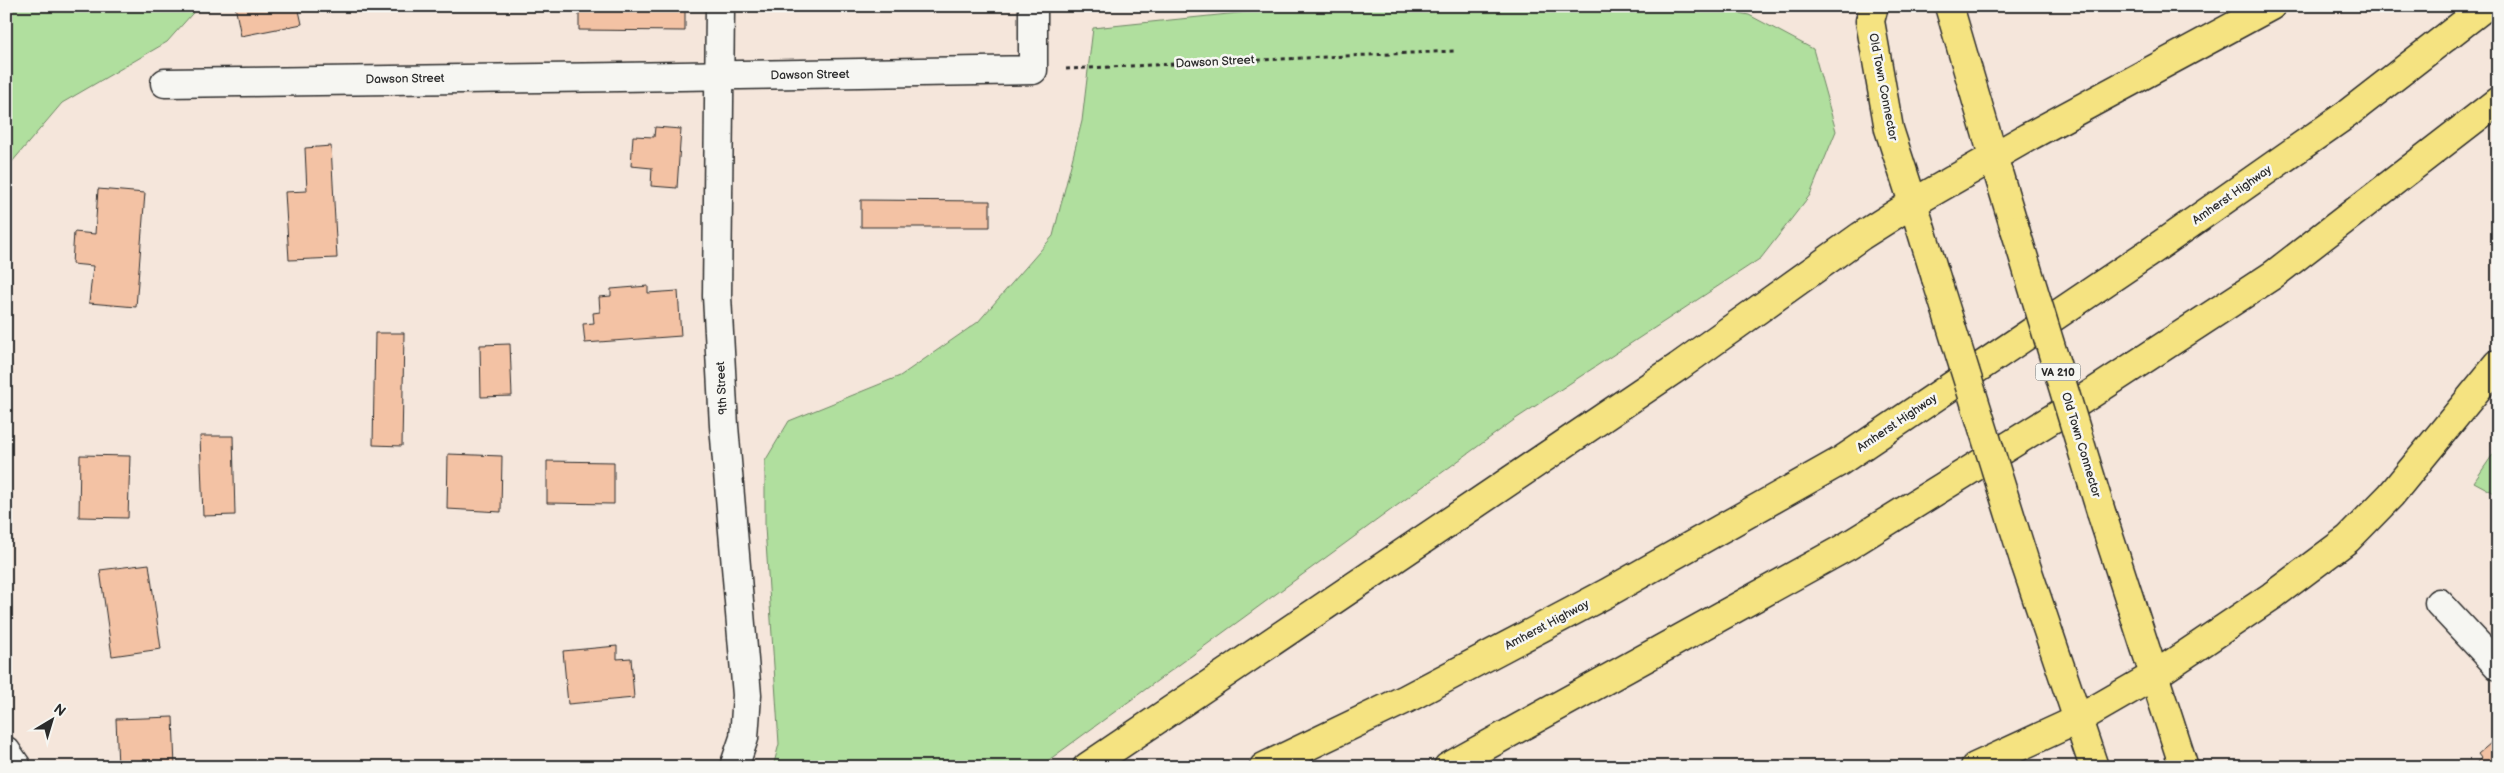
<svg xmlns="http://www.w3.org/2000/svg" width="2504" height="773" viewBox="0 0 2504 773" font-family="'Balsamiq Sans',sans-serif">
  <rect width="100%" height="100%" fill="#f5e6db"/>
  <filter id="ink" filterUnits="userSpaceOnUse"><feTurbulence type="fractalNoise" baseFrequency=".02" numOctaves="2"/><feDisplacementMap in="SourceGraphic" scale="10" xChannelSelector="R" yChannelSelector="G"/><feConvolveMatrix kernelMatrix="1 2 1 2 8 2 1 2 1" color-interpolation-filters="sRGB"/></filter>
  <g filter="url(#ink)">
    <g fill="#b0df9e" stroke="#6e8564">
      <polygon points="6,6 199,6 167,42 62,103 6,169"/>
      <polygon points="1306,6 1703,6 1749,15 1813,49 1836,131 1810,195 1761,258 1514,420 1042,765 773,767 779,744 765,527 765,461 789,421 900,376 978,322 1053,236 1082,121 1093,28"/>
      <polygon points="2498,447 2498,495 2474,482"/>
    </g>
    <g fill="#f3c2a4" stroke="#2b2b2b">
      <polygon points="235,6 298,6 302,24 241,36"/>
      <polygon points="579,6 685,6 685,31 579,30"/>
      <polygon points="655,127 681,129 677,188 651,186 652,168 631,166 633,136 654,137"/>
      <polygon points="331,146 337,258 289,260 285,192 307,191 305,148"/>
      <polygon points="98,189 145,193 136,307 89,303 93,266 72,264 74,232 95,234"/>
      <polygon points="861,200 990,201 990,227 861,227"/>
      <polygon points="648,286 648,293 678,291 681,336 585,343 583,324 594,323 593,313 600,312 599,297 611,296 611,289"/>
      <polygon points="375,333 404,333 402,446 373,445"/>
      <polygon points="510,344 512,396 481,397 480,345"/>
      <polygon points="200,436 233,436 235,515 203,516"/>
      <polygon points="448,454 502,456 501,512 447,509"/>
      <polygon points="80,455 130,456 128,518 79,517"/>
      <polygon points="547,461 614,462 614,504 547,503"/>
      <polygon points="149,564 161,649 112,656 100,570"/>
      <polygon points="617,646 617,659 631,658 634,698 568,704 563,651"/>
      <polygon points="173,717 175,767 118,767 116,719"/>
      <polygon points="2498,737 2498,767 2472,767 2481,758 2478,754"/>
    </g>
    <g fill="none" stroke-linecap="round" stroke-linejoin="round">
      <g stroke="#2b2b2b" stroke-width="31">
        <g id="street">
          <polyline points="720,6 717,296 724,426 747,695 744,738 734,767"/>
          <path d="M165,83C454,78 744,77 1033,70V6"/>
          <polyline points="2439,603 2498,666"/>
          <polyline points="6,751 17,767"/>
        </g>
      </g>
      <g stroke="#2b2b2b" stroke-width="31">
        <g id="primary">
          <polyline points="1874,6 1870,21 1889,129 1913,203"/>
          <polyline points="1949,6 1993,156"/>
        </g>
      </g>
      <g stroke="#2b2b2b" stroke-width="31">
        <g id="highway">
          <polyline points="1993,156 2015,229"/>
          <polyline points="1913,203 1936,278"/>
          <polyline points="2102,515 2184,767"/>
          <polyline points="2025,563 2094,767"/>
          <polyline points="1087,767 1678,367 1861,236 1913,203 2028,137 2271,6"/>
          <polyline points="1264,767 1406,699 1607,593 1839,462 2153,250 2347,114 2486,6"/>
          <polyline points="1448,767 1846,547 2068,409 2273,275 2498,101"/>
          <polyline points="1975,767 2077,720 2155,675 2272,596 2348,539 2391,495 2498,364"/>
        </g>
      </g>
      <polyline stroke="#2b2b2b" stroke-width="3" stroke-dasharray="4 4" stroke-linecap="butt" points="1066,69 1455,51"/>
      <use href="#street" stroke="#f6f6f2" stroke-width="28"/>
      <use href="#primary" stroke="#f5e381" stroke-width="28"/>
      <use href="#highway" stroke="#f5e381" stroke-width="28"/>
      <g stroke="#2b2b2b" stroke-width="31" stroke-linecap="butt">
        <g id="highway-bridge">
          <polyline points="2015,229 2102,515"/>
          <polyline points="1936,278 2025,563"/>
        </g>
      </g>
      <use href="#highway-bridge" stroke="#f5e381" stroke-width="28"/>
    </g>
  </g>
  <g text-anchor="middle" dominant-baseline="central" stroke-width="5" stroke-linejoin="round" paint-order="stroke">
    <rect fill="#f6f6f2" stroke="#686867" stroke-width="1" x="2035.5" y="363.5" width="45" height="17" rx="4"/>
    <g font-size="11" font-weight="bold" fill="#2b2b2b">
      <text x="2058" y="372">VA 210</text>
    </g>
    <g font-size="12" fill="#2b2b2b" stroke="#f6f6f2">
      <text transform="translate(1215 62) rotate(-3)">Dawson Street</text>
      <text transform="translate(810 75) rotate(-1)">Dawson Street</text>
      <text transform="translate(405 79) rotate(-1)">Dawson Street</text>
      <text transform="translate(1883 87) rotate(79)">Old Town Connector</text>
      <text transform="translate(2232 195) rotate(-35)">Amherst Highway</text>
      <text transform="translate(722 388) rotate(-93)">9th Street</text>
      <text transform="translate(1897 423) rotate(-34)">Amherst Highway</text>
      <text transform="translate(2081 445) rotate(73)">Old Town Connector</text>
      <text transform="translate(1547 625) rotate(-28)">Amherst Highway</text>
    </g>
  </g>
  <rect width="2504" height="773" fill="none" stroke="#f6f6f2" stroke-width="25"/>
  <rect x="12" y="12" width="2479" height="748" fill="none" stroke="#2b2b2b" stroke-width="2" filter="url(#ink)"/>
  <g transform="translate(52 720) rotate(38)" stroke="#f6f6f2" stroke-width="4" paint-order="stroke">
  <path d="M0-4L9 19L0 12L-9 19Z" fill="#2b2b2b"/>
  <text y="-8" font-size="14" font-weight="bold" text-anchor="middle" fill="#2b2b2b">N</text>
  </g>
</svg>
